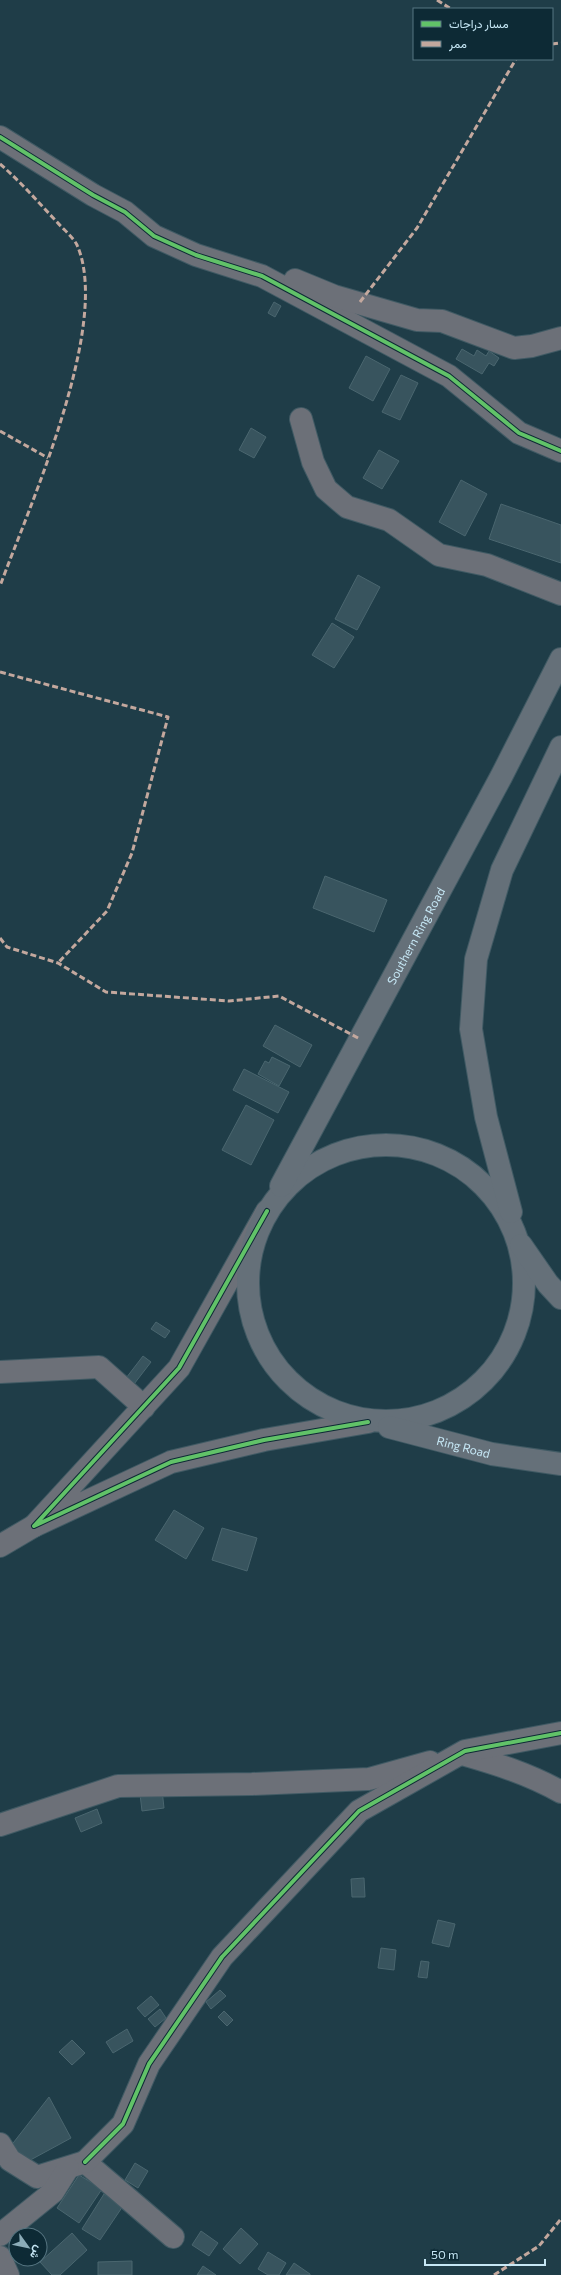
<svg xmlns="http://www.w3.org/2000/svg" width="561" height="2275" viewBox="0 0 561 2275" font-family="Commissioner,Vazirmatn,sans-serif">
  <rect width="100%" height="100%" fill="#1f3d48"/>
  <g fill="#38545e" stroke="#4a666f">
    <polygon points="274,302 281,306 275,317 268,313"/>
    <polygon points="462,349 474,356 477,350 486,356 489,351 499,358 494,366 489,363 482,374 456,359"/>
    <polygon points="366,356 390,369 373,401 349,388"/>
    <polygon points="401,375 418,383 400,420 382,412"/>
    <polygon points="251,428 266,437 254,458 239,450"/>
    <polygon points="379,450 399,461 382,489 363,478"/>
    <polygon points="461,480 487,494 465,536 439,522"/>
    <polygon points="501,504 561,525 561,563 489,539"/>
    <polygon points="358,575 380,587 357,630 335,619"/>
    <polygon points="332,623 354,637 334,668 312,655"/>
    <polygon points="325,876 387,900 374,932 313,908"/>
    <polygon points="275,1025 312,1045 300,1067 263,1046"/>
    <polygon points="272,1057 290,1066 279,1086 258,1074 265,1061 269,1063"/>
    <polygon points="244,1069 289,1092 278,1113 233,1090"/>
    <polygon points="246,1105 274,1120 251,1165 222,1150"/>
    <polygon points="156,1322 170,1331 165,1338 151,1329"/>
    <polygon points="143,1356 151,1362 131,1388 123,1382"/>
    <polygon points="174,1510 204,1528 186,1559 155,1540"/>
    <polygon points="222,1528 257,1538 247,1571 212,1560"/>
    <polygon points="162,1790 164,1808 142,1811 140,1794"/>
    <polygon points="97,1809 102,1823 81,1832 75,1818"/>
    <polygon points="364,1878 365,1897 352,1897 351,1879"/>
    <polygon points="438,1920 455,1924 449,1947 432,1943"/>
    <polygon points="381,1948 396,1950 394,1970 378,1968"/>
    <polygon points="421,1961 429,1962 427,1978 418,1977"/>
    <polygon points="220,1990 226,1996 211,2009 206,2002"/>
    <polygon points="151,1996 159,2005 145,2017 137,2008"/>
    <polygon points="160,2009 166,2018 155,2027 148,2019"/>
    <polygon points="224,2011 233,2020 227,2026 218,2017"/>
    <polygon points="127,2029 133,2041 113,2053 106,2042"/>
    <polygon points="72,2040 85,2053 72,2065 59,2052"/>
    <polygon points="49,2097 71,2138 23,2164 10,2147"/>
    <polygon points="135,2163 148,2171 138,2188 125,2180"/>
    <polygon points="79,2175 102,2189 79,2223 57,2208"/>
    <polygon points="104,2194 123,2206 100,2240 82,2229"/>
    <polygon points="241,2228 258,2244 240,2264 223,2249"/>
    <polygon points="201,2231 218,2243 209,2256 192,2245"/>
    <polygon points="72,2233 87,2250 60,2275 52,2275 40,2262"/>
    <polygon points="268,2252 286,2263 279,2275 268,2275 258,2269"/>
    <polygon points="132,2261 132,2275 98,2275 98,2262"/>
    <polygon points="294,2263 310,2274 310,2275 286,2275"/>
    <polygon points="203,2266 216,2275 197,2275"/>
  </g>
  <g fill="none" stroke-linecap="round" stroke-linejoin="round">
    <g stroke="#405a64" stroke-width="24">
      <g id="minor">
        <polyline points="0,137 93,195 125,212 154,236 196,255 262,276 449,376 519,433 561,451"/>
        <polyline points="295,280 334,296 417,320 442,321 514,348 532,346 561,338"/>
        <polyline points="301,419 313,462 326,489 347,507 389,520 439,555 487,565 561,594"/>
        <polyline points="267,1211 179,1368 34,1526 171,1462 264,1440 368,1422"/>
        <polyline points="0,1372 99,1367 144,1407"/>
        <polyline points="0,1546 34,1526"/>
        <path d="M462,1754C497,1764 529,1774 561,1792"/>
        <polyline points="0,1825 118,1786 252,1784 369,1779 430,1762"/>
        <polyline points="0,2144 10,2160 37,2177 85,2162 173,2237"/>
        <polyline points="85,2162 123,2124 149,2064 222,1957 359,1811 465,1751 561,1733"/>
        <polyline points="0,2235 53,2192 68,2168"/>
        <polyline points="0,2257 8,2275"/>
      </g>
    </g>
    <g stroke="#405a64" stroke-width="24">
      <g id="major">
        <circle cx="386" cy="1283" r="138"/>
        <path id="s1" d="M281,1186L501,777L561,659"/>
        <polyline points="511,1212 486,1117 471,1029 476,959 502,870 561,747"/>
        <polyline points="521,1245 548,1284 561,1298"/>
        <path id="s2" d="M389,1427L492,1454L561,1464"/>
      </g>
    </g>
    <use href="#minor" stroke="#6c7078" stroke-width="22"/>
    <use href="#major" stroke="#657079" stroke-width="22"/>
    <g stroke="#c3a89e" stroke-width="3" stroke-dasharray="6 3" stroke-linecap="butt">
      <polyline points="437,0 451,9"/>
      <polyline points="552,44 561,43"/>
      <path d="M0,164C21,182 38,202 57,222C63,229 73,237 77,245C112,324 29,507 0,586"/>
      <polyline points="360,302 417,228 516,59"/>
      <polyline points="0,431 48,458"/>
      <polyline points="0,672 168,717 132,853 107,911 58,963"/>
      <polyline points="0,938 7,947 58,963 106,992 229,1001 279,996 360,1039"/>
      <polyline points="494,2275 539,2246 561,2219"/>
    </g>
    <g stroke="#0d2a35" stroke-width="6">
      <g id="cycleway">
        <polyline points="0,137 93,195 125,212 154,236 196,255 262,276 449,376 519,433 561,451"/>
        <polyline points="267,1211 179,1368 34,1526 171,1462 264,1440 368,1422"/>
        <polyline points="85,2162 123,2124 149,2064 222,1957 359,1811 465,1751 561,1733"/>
      </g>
    </g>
    <use href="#cycleway" stroke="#61c268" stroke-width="4"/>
  </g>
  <g text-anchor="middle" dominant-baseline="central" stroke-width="3" stroke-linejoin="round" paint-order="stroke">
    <g font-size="12" fill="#c6e7f5" stroke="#0d2a35">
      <text stroke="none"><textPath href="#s1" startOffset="284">Southern Ring Road</textPath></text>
      <text stroke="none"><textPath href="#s2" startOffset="77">Ring Road</textPath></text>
    </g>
  </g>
  <rect x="413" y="8" width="140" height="52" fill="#0d2a35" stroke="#577682"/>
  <rect x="421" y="21" width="20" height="6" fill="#61c268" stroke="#577682"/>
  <text x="449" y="28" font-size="12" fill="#c6e7f5">مسار دراجات</text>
  <rect x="421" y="41" width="20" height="6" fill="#c3a89e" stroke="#577682"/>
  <text x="449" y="48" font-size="12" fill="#c6e7f5">ممر</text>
  <g transform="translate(28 2247) rotate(123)"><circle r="19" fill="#0d2a35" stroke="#577682"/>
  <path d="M0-3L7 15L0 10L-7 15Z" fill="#8cacb8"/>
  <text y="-6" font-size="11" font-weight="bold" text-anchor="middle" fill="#c6e7f5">ش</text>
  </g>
  <path d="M425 2259v6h120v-6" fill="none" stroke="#c6e7f5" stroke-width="2"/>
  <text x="431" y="2259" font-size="12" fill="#c6e7f5" stroke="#0d2a35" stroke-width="3" paint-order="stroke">50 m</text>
</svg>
